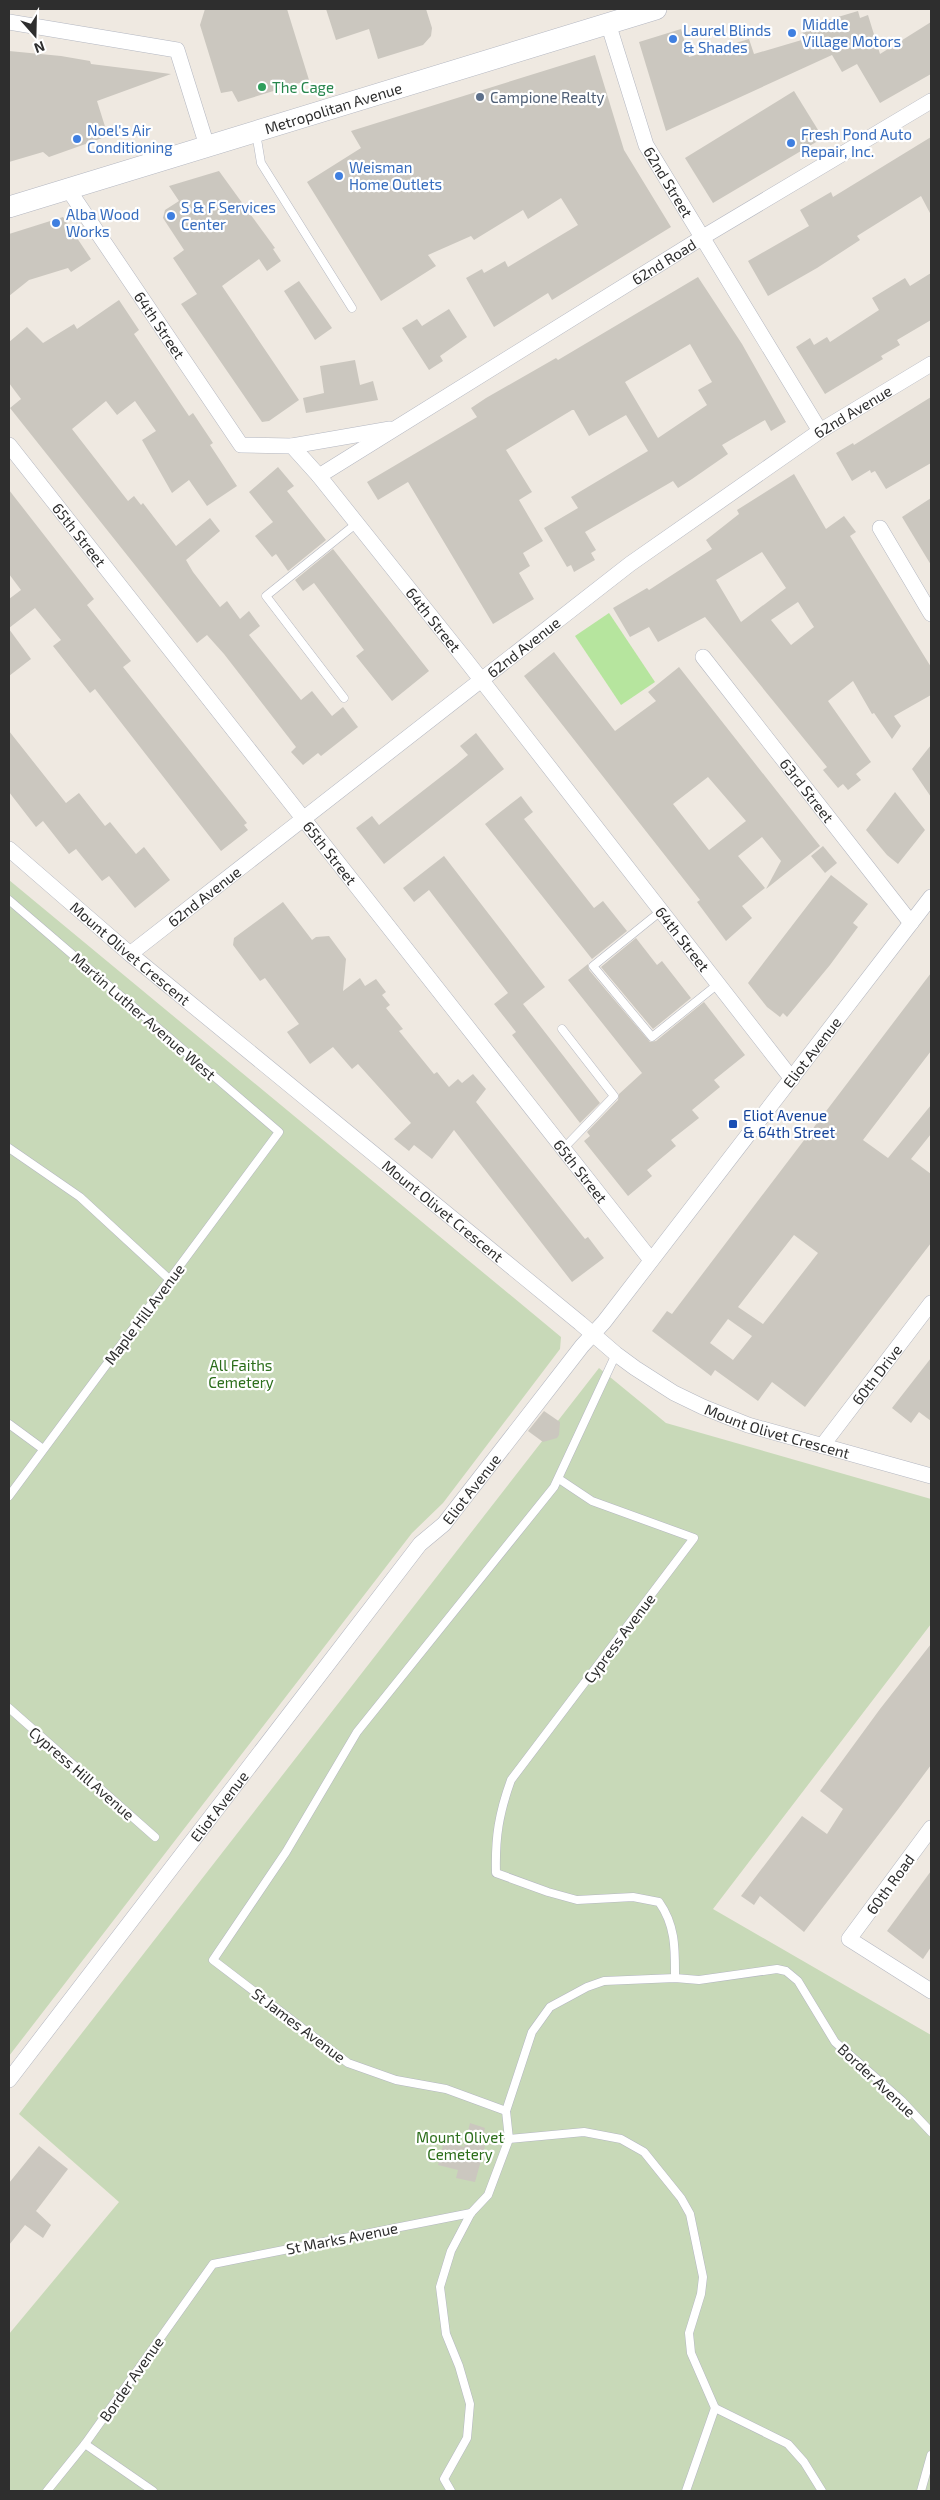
<svg xmlns="http://www.w3.org/2000/svg" width="940" height="2500" viewBox="0 0 940 2500" font-family="'Exo 2',sans-serif">
  <rect width="100%" height="100%" fill="#efe9e1"/>
  <polygon fill="#b6e59e" points="609,613 655,682 621,705 575,636"/>
  <g fill="#c8d9b8">
    <polygon points="9,880 561,1337 560,1349 443,1503 412,1533 9,2056"/>
    <polygon points="599,1368 666,1423 931,1499 931,1624 713,1909 931,2035 931,2491 9,2491 9,2334 119,2202 19,2114"/>
  </g>
  <g fill="#cbc7bf" fill-rule="evenodd">
    <polygon points="205,9 287,9 309,80 238,102 232,91 221,93 200,25"/>
    <polygon points="326,9 426,9 432,28 431,36 423,45 378,59 369,29 336,40"/>
    <polygon points="858,11 860,18 868,15 880,54 931,22 931,74 880,103 857,64 842,72 832,55 666,131 639,42 681,29 689,57 749,39 754,54 805,39 801,28"/>
    <polygon points="9,51 61,56 90,61 91,64 171,74 97,101 108,136 49,157 43,152 9,162"/>
    <polygon points="595,55 624,150 671,227 552,300 548,293 494,327 466,278 482,269 484,273 505,261 508,267 578,225 561,198 528,219 523,210 474,240 471,236 428,255 436,266 381,301 307,182 361,148 351,131"/>
    <polygon points="794,91 823,138 713,203 685,158"/>
    <polygon points="931,137 931,215 921,196 857,236 860,240 817,268 768,296 748,261 809,226 800,210 831,192 833,197"/>
    <polygon points="219,171 275,248 273,249 281,261 267,271 259,259 222,286 299,400 269,421 262,422 181,304 197,294 173,258 184,250 163,218 165,210 179,201 169,186"/>
    <polygon points="63,217 91,259 71,272 68,268 29,280 9,296 9,234"/>
    <polygon points="931,273 931,320 897,340 900,345 881,356 883,359 825,394 796,347 810,338 814,345 827,337 830,342 879,310 872,298 905,278 910,286"/>
    <path d="M698,277L742,344L786,422L771,431L765,420L722,445L728,454L692,479L678,488L673,481L585,532L596,550L591,553L595,560L574,572L571,565L567,567L544,528L578,508L571,497L648,451L626,415L589,436L574,410H572L506,450L532,492L519,500L543,541L523,553L530,566L519,573L534,599L493,624L408,482L378,500L367,482L477,417L471,408L486,398L556,358L558,360ZM690,344L712,382L698,390L707,405L658,438L625,382Z"/>
    <polygon points="299,281 332,328 315,340 284,291"/>
    <polygon points="119,300 139,330 134,334 189,416 193,413 213,443 210,445 237,486 207,506 189,480 172,493 142,440 156,431 135,401 117,415 106,401 72,429 128,501 134,496 141,505 143,503 176,546 210,518 220,531 186,560 193,572 220,607 227,601 240,619 249,611 260,626 249,635 301,700 312,691 332,716 343,707 358,727 321,756 318,753 303,765 291,752 296,747 224,654 207,635 197,643 10,408 21,399 9,383 9,342 27,327 43,343 74,324 77,329"/>
    <polygon points="449,309 467,337 440,356 443,361 429,370 402,328 417,319 422,326"/>
    <polygon points="355,360 360,385 373,381 378,400 306,413 303,398 324,393 320,366"/>
    <polygon points="931,397 931,463 886,489 875,471 871,473 870,470 852,481 836,453 853,443 854,445"/>
    <polygon points="278,467 294,486 287,491 326,540 288,571 276,554 272,557 255,536 273,522 249,492"/>
    <path d="M794,474L826,529L844,516L856,532L850,536L931,667V695L894,716L901,726L892,739L874,713L872,714L853,681L828,701L871,762L856,774L861,780L848,790L843,784L838,788L823,770L827,767L809,745L705,617L658,642L649,627L630,637L613,608L647,588L649,590L712,549L706,540L739,514L737,510ZM762,552L786,588L741,622L716,580ZM798,602L814,627L791,645L771,620Z"/>
    <polygon points="9,490 94,599 87,605 131,661 123,667 247,823 244,825 248,830 221,851 95,689 90,693 53,646 61,640 35,608 9,628 9,599 21,590 9,574"/>
    <polygon points="931,498 931,565 902,517"/>
    <polygon points="333,549 429,671 392,701 356,656 364,650 314,583 303,591 295,580"/>
    <polygon points="9,629 31,659 9,676"/>
    <path d="M554,652L615,731L656,701L648,692L679,667L820,846L766,889L781,861L762,837L738,856L765,888L742,906L752,918L726,941L697,902L700,900L524,676ZM708,777L746,821L709,850L673,804Z"/>
    <polygon points="9,731 66,803 79,793 105,826 110,822 136,854 144,847 170,880 135,908 109,876 102,881 76,849 69,854 43,821 36,827 9,792"/>
    <polygon points="476,733 504,769 384,864 356,828 372,816 379,825 456,765 468,755 460,746"/>
    <polygon points="931,745 931,797 912,769"/>
    <polygon points="895,792 925,830 898,864 887,855 866,830"/>
    <polygon points="521,796 533,812 524,819 594,908 603,901 627,931 592,959 485,824"/>
    <polygon points="823,846 837,863 825,873 811,856"/>
    <polygon points="444,856 545,987 523,1004 600,1103 580,1123 512,1035 516,1032 494,1004 508,993 429,890 414,902 403,888"/>
    <polygon points="831,875 868,904 853,923 858,927 830,965 787,1017 783,1013 780,1017 767,1007 748,983"/>
    <polygon points="283,902 312,940 316,937 329,936 346,959 343,991 360,978 365,986 376,979 386,992 382,995 390,1005 386,1008 403,1029 399,1031 434,1074 437,1072 449,1087 458,1079 462,1083 473,1074 486,1089 476,1102 585,1239 588,1237 604,1258 572,1282 454,1130 432,1159 414,1145 409,1151 394,1139 411,1123 358,1064 352,1069 333,1047 310,1064 287,1032 299,1024 265,978 260,981 233,945 234,938"/>
    <polygon points="636,938 657,965 662,961 691,998 653,1029 601,967"/>
    <polygon points="588,964 589,970 650,1042 656,1041 704,1002 745,1055 714,1080 720,1087 692,1110 699,1118 671,1140 676,1146 647,1170 652,1176 628,1196 584,1141 590,1136 587,1132 618,1100 619,1094 642,1073 568,980"/>
    <path d="M931,973V1051L863,1140L888,1158L931,1105V1134L911,1159L931,1174V1243L805,1407L772,1382L758,1401L715,1370L711,1376L652,1331L667,1311L672,1314ZM794,1235L818,1253L763,1324L738,1307ZM728,1319L752,1336L733,1360L710,1343Z"/>
    <polygon points="931,1358 931,1421 919,1412 911,1423 892,1408"/>
    <polygon points="544,1411 560,1422 559,1435 557,1438 543,1442 528,1431"/>
    <polygon points="931,1644 931,1765 899,1808 804,1932 760,1896 754,1905 741,1896 802,1816 827,1834 843,1809 820,1791 880,1709"/>
    <polygon points="931,1871 931,1947 923,1959 887,1931"/>
    <polygon points="470,2123 485,2128 481,2145 485,2146 475,2182 456,2178 458,2170 438,2165 444,2141 464,2147"/>
    <polygon points="39,2146 68,2169 36,2211 51,2225 43,2238 25,2225 9,2245 9,2183"/>
  </g>
  <g fill="none" stroke-linecap="round" stroke-linejoin="round">
    <g stroke="#b4b7c1" stroke-width="9">
      <g id="lane">
        <polyline points="256,133 261,163 352,308"/>
        <polyline points="344,698 266,596 357,523"/>
        <polyline points="9,900 279,1132 9,1496"/>
        <polyline points="661,911 593,966 652,1037 718,984"/>
        <polyline points="562,1029 614,1096 563,1149"/>
        <polyline points="9,1148 80,1197 169,1279"/>
        <polyline points="9,1424 43,1449"/>
        <path d="M559,1479L592,1501L694,1538L511,1780C499,1813 495,1837 496,1873L548,1892L577,1900L633,1897L659,1902C676,1926 675,1950 675,1978"/>
        <polyline points="9,1708 155,1837"/>
        <polyline points="506,2111 446,2089 396,2080 348,2063 213,1960 286,1852 357,1732 554,1487 616,1354"/>
        <polyline points="509,2139 584,2132 621,2139 644,2152 681,2198 690,2214 703,2277 701,2294 689,2333 691,2353 715,2408 788,2444 804,2462 822,2491"/>
        <polyline points="85,2444 153,2491"/>
        <polyline points="47,2491 85,2444 213,2264 471,2213"/>
        <polyline points="451,2491 444,2479 467,2438 470,2404 459,2366 446,2334 440,2287 451,2251 471,2213 488,2195 509,2139 506,2111 532,2032 550,2007 587,1987 604,1981 675,1978 699,1980 777,1969 786,1971 798,1981 835,2042 902,2101 931,2132"/>
        <polyline points="686,2491 715,2408"/>
        <polyline points="921,2491 931,2455"/>
      </g>
    </g>
    <g stroke="#b4b7c1" stroke-width="16">
      <g id="street">
        <polyline points="9,22 177,50 207,146"/>
        <path id="s1" d="M608,23L646,145L820,431"/>
        <path id="s2" d="M68,189L241,445L292,446L319,476L465,659L792,1079"/>
        <path id="s3" d="M9,445L651,1260"/>
        <polyline points="292,446 390,429"/>
        <path id="s4" d="M319,476L703,237L931,101"/>
        <polyline points="880,528 931,614"/>
        <path id="s5" d="M703,657L911,923"/>
        <path id="s6" d="M9,849L130,954L580,1323L616,1354L635,1368L674,1393L703,1407L748,1425L931,1476"/>
        <path id="s7" d="M130,954L630,564L820,431L931,364"/>
        <path id="s8" d="M822,1446L931,1303"/>
        <polyline points="931,1828 849,1939 931,1991"/>
        <path id="s9" d="M9,2080L420,1544L444,1524L582,1346L604,1322L931,897"/>
      </g>
    </g>
    <g stroke="#b4b7c1" stroke-width="22">
      <g id="secondary">
        <path id="s10" d="M9,207L656,9"/>
      </g>
    </g>
    <use href="#lane" stroke="#fff" stroke-width="8"/>
    <use href="#street" stroke="#fff" stroke-width="15"/>
    <use href="#secondary" stroke="#fff" stroke-width="21"/>
  </g>
  <g fill="#3f7fe0" stroke="#fff" stroke-width="2">
    <circle cx="792" cy="33" r="5"/>
    <circle cx="673" cy="39" r="5"/>
    <circle cx="77" cy="139" r="5"/>
    <circle cx="791" cy="143" r="5"/>
    <circle cx="339" cy="176" r="5"/>
    <circle cx="171" cy="216" r="5"/>
    <circle cx="56" cy="223" r="5"/>
  </g>
  <circle fill="#2e9e5b" stroke="#fff" stroke-width="2" cx="262" cy="87" r="5"/>
  <circle fill="#5c6f8a" stroke="#fff" stroke-width="2" cx="480" cy="97" r="5"/>
  <rect fill="#1a4fb4" stroke="#fff" stroke-width="2" x="728" y="1119" width="10" height="10" rx="2.5"/>
  <g text-anchor="middle" dominant-baseline="central" stroke-width="4.5" stroke-linejoin="round" paint-order="stroke">
    <g font-size="15" fill="#366cbe" stroke="#fff" text-anchor="start">
      <text x="802" y="24">Middle<tspan x="802" dy="17">Village Motors</tspan></text>
      <text x="683" y="30">Laurel Blinds<tspan x="683" dy="17">&amp; Shades</tspan></text>
      <text x="87" y="130">Noel's Air<tspan x="87" dy="17">Conditioning</tspan></text>
      <text x="801" y="134">Fresh Pond Auto<tspan x="801" dy="17">Repair, Inc.</tspan></text>
      <text x="349" y="167">Weisman<tspan x="349" dy="17">Home Outlets</tspan></text>
      <text x="181" y="207">S &amp; F Services<tspan x="181" dy="17">Center</tspan></text>
      <text x="66" y="214">Alba Wood<tspan x="66" dy="17">Works</tspan></text>
    </g>
    <g font-size="15" fill="#27864d" stroke="#fff" text-anchor="start">
      <text x="272" y="87">The Cage</text>
    </g>
    <g font-size="15" fill="#4e5e75" stroke="#fff" text-anchor="start">
      <text x="490" y="97">Campione Realty</text>
    </g>
    <g font-size="15" fill="#2e2e2e" stroke="#fff">
      <text stroke="none"><textPath href="#s10" startOffset="339">Metropolitan Avenue</textPath></text>
      <text stroke="none"><textPath href="#s1" startOffset="171">62nd Street</textPath></text>
      <text stroke="none"><textPath href="#s4" startOffset="406">62nd Road</textPath></text>
      <text stroke="none"><textPath href="#s2" startOffset="164">64th Street</textPath></text>
      <text stroke="none"><textPath href="#s7" startOffset="904">62nd Avenue</textPath></text>
      <text stroke="none"><textPath href="#s3" startOffset="114">65th Street</textPath></text>
      <text stroke="none"><textPath href="#s2" startOffset="584">64th Street</textPath></text>
      <text stroke="none"><textPath href="#s7" startOffset="499">62nd Avenue</textPath></text>
      <text stroke="none"><textPath href="#s5" startOffset="169">63rd Street</textPath></text>
      <text stroke="none"><textPath href="#s3" startOffset="519">65th Street</textPath></text>
      <text stroke="none"><textPath href="#s7" startOffset="94">62nd Avenue</textPath></text>
      <text stroke="none"><textPath href="#s2" startOffset="989">64th Street</textPath></text>
      <text stroke="none"><textPath href="#s6" startOffset="160">Mount Olivet Crescent</textPath></text>
      <text transform="translate(144 1016) rotate(41)">Martin Luther Avenue West</text>
      <text stroke="none"><textPath href="#s9" startOffset="1305">Eliot Avenue</textPath></text>
      <text stroke="none"><textPath href="#s3" startOffset="924">65th Street</textPath></text>
      <text stroke="none"><textPath href="#s6" startOffset="565">Mount Olivet Crescent</textPath></text>
      <text transform="translate(144 1314) rotate(-53)">Maple Hill Avenue</text>
      <text stroke="none"><textPath href="#s8" startOffset="90">60th Drive</textPath></text>
      <text stroke="none"><textPath href="#s6" startOffset="970">Mount Olivet Crescent</textPath></text>
      <text stroke="none"><textPath href="#s9" startOffset="751">Eliot Avenue</textPath></text>
      <text transform="translate(619 1638) rotate(-53)">Cypress Avenue</text>
      <text transform="translate(82 1773) rotate(41)">Cypress Hill Avenue</text>
      <text stroke="none"><textPath href="#s9" startOffset="345">Eliot Avenue</textPath></text>
      <text transform="translate(890 1884) rotate(-54)">60th Road</text>
      <text transform="translate(299 2025) rotate(37)">St James Avenue</text>
      <text transform="translate(877 2080) rotate(43)">Border Avenue</text>
      <text transform="translate(342 2238) rotate(-11)">St Marks Avenue</text>
      <text transform="translate(131 2379) rotate(-55)">Border Avenue</text>
    </g>
    <g font-size="15" fill="#164399" stroke="#fff" text-anchor="start">
      <text x="743" y="1115">Eliot Avenue<tspan x="743" dy="17">&amp; 64th Street</tspan></text>
    </g>
    <g font-size="15" fill="#2c6e1b" stroke="#fff">
      <text x="241" y="1365">All Faiths<tspan x="241" dy="17">Cemetery</tspan></text>
      <text x="460" y="2137">Mount Olivet<tspan x="460" dy="17">Cemetery</tspan></text>
    </g>
  </g>
  <rect width="940" height="2500" fill="none" stroke="#2e2e2e" stroke-width="20"/>
  <g transform="translate(35 35) rotate(160)" stroke="#ffffff" stroke-width="4" paint-order="stroke">
  <path d="M0-4L9 19L0 12L-9 19Z" fill="#2e2e2e"/>
  <text y="-8" font-size="14" font-weight="bold" text-anchor="middle" fill="#2e2e2e">N</text>
  </g>
</svg>
